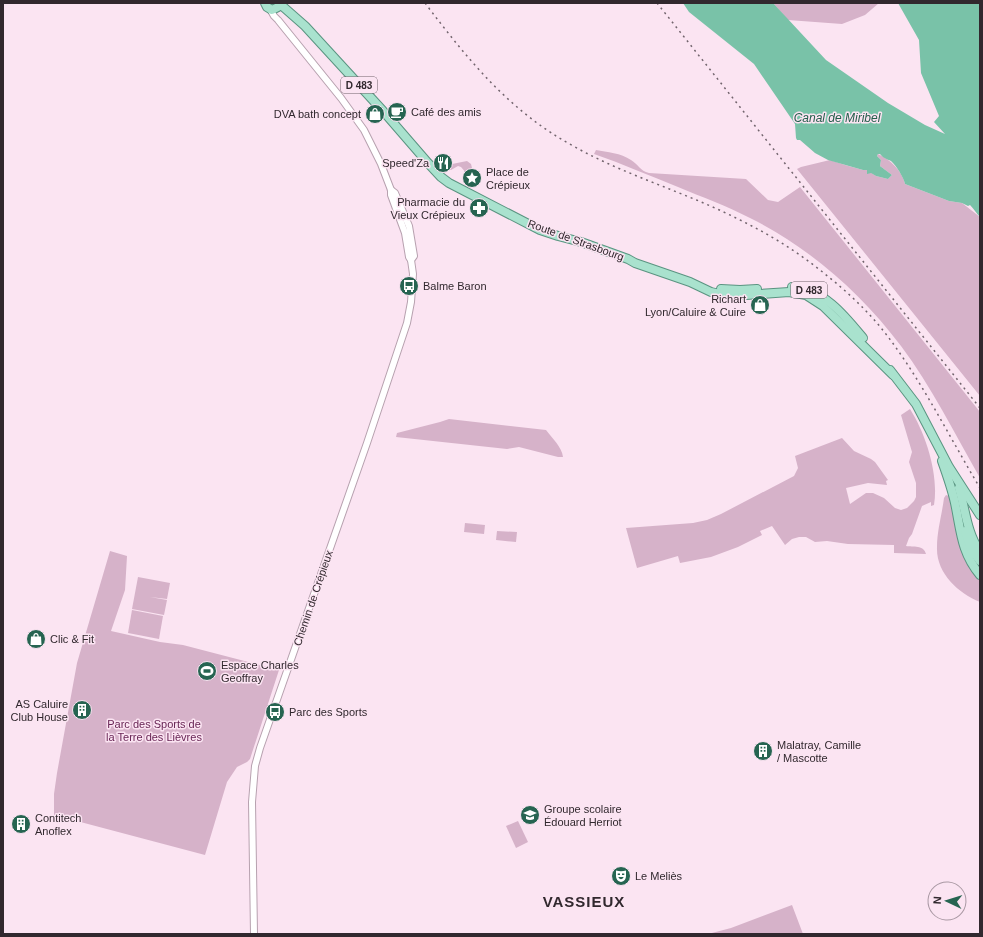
<svg xmlns="http://www.w3.org/2000/svg" width="983" height="937" viewBox="0 0 983 937" font-family="Arial,sans-serif">
  <rect width="100%" height="100%" fill="#fbe4f2"/>
  <g fill="#d6b2c9">
    <polygon points="773,3 879,3 865,15 842,24 788,20"/>
    <path d="M596,150C607,152 621,153 631,160C638,164 640,171 649,173L746,179L768,200L778,202L800,187L980,412V478C955,434 931,386 901,346C861,293 810,248 750,218C727,206 702,197 678,187C650,176 623,164 594,154Z"/>
    <path d="M878,154C890,159 902,171 905,184L949,201L962,203L980,217V396L797,169L801,167L830,160L845,165L863,170H867L876,176L888,179L892,175L880,166L881,160L877,156Z"/>
    <polygon points="467,161 471,164 472,168 467,174 461,167 458,166 451,170 446,168 447,165"/>
    <path d="M910,409C926,434 939,475 934,505L931,506V502L922,506L912,534L909,538L906,546C913,547 924,545 926,554L894,553V545L848,544L827,541L815,542L806,537H799L792,539L785,545L772,526L760,531L762,535L738,547L711,557L680,563L678,556L637,568L626,528L693,523L707,520L721,514L794,476L798,468L795,456L842,438L854,451L871,459L875,462L888,480L886,481L887,485L868,483L846,488L850,504L866,493H873L884,498L895,508L901,510L907,508L914,501L916,497V483L909,462L912,452L901,415Z"/>
    <path d="M449,419L546,430C552,438 562,447 563,457H558L519,447L507,449L396,437L397,433L440,422Z"/>
    <path d="M946,495L949,496L978,578L980,580V602C958,593 936,573 937,547C937,531 942,514 944,498Z"/>
    <polygon points="465,523 485,525 484,534 464,532"/>
    <polygon points="497,531 517,532 516,542 496,540"/>
    <polygon points="110,551 127,556 125,590 111,631 160,642 183,645 279,670 250,759 247,762 237,767 227,782 205,855 54,815 54,794 57,773 77,663"/>
    <polygon points="138,577 170,583 167,599 150,597 167,600 164,615 132,609"/>
    <polygon points="132,610 163,616 159,639 128,633"/>
    <polygon points="518,821 528,842 516,848 506,826"/>
    <polygon points="792,905 803,934 708,934 731,928"/>
  </g>
  <path fill="#79c2a8" d="M683,3H773L826,60L888,103L925,125L945,134L934,122L939,116L921,73L919,40L898,3H980V217C976,213 974,209 970,205L968,206L962,203L949,201L905,184C904,178 896,165 891,161C887,159 883,158 880,154H878L877,156L881,160L880,166L892,175L888,179L876,176L871,173L867,174V170H863L828,160L815,153L800,140H797L796,138L795,124L754,64L689,12Z"/>
  <g fill="none" stroke-linecap="round" stroke-linejoin="round">
    <g stroke="#b7a1af" stroke-width="8">
      <g id="minor">
        <polyline points="391,190 395,193 409,226 414,256 411,260"/>
        <polyline points="254,934 252,802 255,766 260,748 367,443 407,323 411,302 413,274 411,260 409,257 405,233 391,195 391,190 381,164 364,130 341,98 278,20 274,16 270,9"/>
      </g>
    </g>
    <g stroke="#5a9481" stroke-width="10">
      <g id="major">
        <polyline points="265,3 267,7 272,10 278,7 280,3"/>
        <polyline points="280,4 305,26 383,111 428,163 441,177 449,183 540,230 558,236 581,242 628,259 635,263 690,282 711,292 724,295 746,295 789,292 806,295 823,306 893,375"/>
        <path d="M792,287C824,289 845,316 863,338"/>
        <polyline points="721,289 740,290 757,289"/>
        <polyline points="890,370 916,404 949,467 980,515"/>
        <path d="M942,461C947,475 952,489 955,503C961,531 961,552 980,575"/>
        <path d="M959,488C965,507 967,535 980,551"/>
        <polyline points="965,531 971,549 980,561"/>
      </g>
    </g>
    <use href="#minor" stroke="#fff" stroke-width="6"/>
    <use href="#major" stroke="#a9e2ce" stroke-width="8"/>
    <g stroke="#72646d" stroke-width="1.5" stroke-dasharray="2 4" stroke-linecap="butt">
      <path d="M425,3C469,61 510,112 575,147C627,176 685,192 738,219C769,234 798,252 825,274C849,293 871,314 889,338C924,385 950,438 980,488"/>
      <polyline points="657,3 980,408"/>
    </g>
  </g>
  <defs>
    <g id="cafe-disc" transform="scale(1)"><circle r="9.5" fill="#266451" stroke="#fbe4f2"/><path d="M-5.5-4.5H6V0H3Q3 3.5 0 3.5H-2.5Q-5.5 3.5-5.5 0ZM3-3.2v2h1.7v-2ZM-6 4.5H4V6H-6Z" fill="#fff"/></g>
    <g id="shop-disc" transform="scale(1)"><circle r="9.5" fill="#266451" stroke="#fbe4f2"/><path d="M-5-2.5h2.3a2.7 3.5 0 0 1 5.4 0H5L5.5 6h-11ZM-1.5-2.5h3a1.5 2.3 0 0 0-3 0Z" fill="#fff"/></g>
    <g id="restaurant-disc" transform="scale(1)"><circle r="9.5" fill="#266451" stroke="#fbe4f2"/><path d="M-5-6h1v4h1v-4h1v4h1v-4h1v5L-1.5 .5V6h-2V.5L-5-1ZM5-6V6H3V1.5H1.5Q1.5-4 5-6Z" fill="#fff"/></g>
    <g id="sight-disc" transform="scale(1)"><circle r="9.5" fill="#266451" stroke="#fbe4f2"/><path d="M0-6L1.8-2.2L6-1.7L2.9 1.2L3.7 5.4L0 3.3L-3.7 5.4L-2.9 1.2L-6-1.7L-1.8-2.2Z" fill="#fff"/></g>
    <g id="pharmacy-disc" transform="scale(1)"><circle r="9.5" fill="#266451" stroke="#fbe4f2"/><path d="M-2-6h4v4h4v4h-4v4h-4v-4h-4v-4h4Z" fill="#fff"/></g>
    <g id="bus-disc" transform="scale(1)"><circle r="9.5" fill="#266451" stroke="#fbe4f2"/><path d="M-5-6H5V4H4V6H2V4H-2V6H-4V4H-5ZM-3.5-4V0h7V-4ZM-3.5 1.2v1.5H-2V1.2ZM2 1.2v1.5H3.5V1.2Z" fill="#fff"/></g>
    <g id="stadium-disc" transform="scale(1)"><circle r="9.5" fill="#266451" stroke="#fbe4f2"/><path d="M0-5a6.5 5 0 1 0 0 10a6.5 5 0 1 0 0-10ZM-3.5-1.8h7v3.6h-7Z" fill="#fff"/></g>
    <g id="building-disc" transform="scale(1)"><circle r="9.5" fill="#266451" stroke="#fbe4f2"/><path d="M-4-6H4V6H1V3H-1V6H-4ZM-2.5-4.3h1.7v1.8h-1.7ZM.8-4.3h1.7v1.8H.8ZM-2.5-1h1.7V.8h-1.7ZM.8-1h1.7V.8H.8Z" fill="#fff"/></g>
    <g id="school-disc" transform="scale(1)"><circle r="9.5" fill="#266451" stroke="#fbe4f2"/><path d="M0-5L7-2L0 1L-7-2ZM-4 1L0 2.5L4 1V4Q0 6-4 4Z" fill="#fff"/></g>
    <g id="theatre-disc" transform="scale(1)"><circle r="9.5" fill="#266451" stroke="#fbe4f2"/><path d="M-5-5.5Q0-4 5-5.5V0Q5 5 0 6Q-5 5-5 0ZM-3.3-2.5H-1v1.5H-3.3ZM1-2.5H3.3v1.5H1ZM-2.8 1Q0 5.5 2.8 1Z" fill="#fff"/></g>
  </defs>
  <g fill-rule="evenodd">
    <use href="#cafe-disc" x="397" y="112"/>
    <use href="#shop-disc" x="375" y="114"/>
    <use href="#restaurant-disc" x="443" y="163"/>
    <use href="#sight-disc" x="472" y="178"/>
    <use href="#pharmacy-disc" x="479" y="208"/>
    <use href="#bus-disc" x="409" y="286"/>
    <use href="#shop-disc" x="760" y="305"/>
    <use href="#shop-disc" x="36" y="639"/>
    <use href="#stadium-disc" x="207" y="671"/>
    <use href="#building-disc" x="82" y="710"/>
    <use href="#bus-disc" x="275" y="712"/>
    <use href="#building-disc" x="763" y="751"/>
    <use href="#school-disc" x="530" y="815"/>
    <use href="#building-disc" x="21" y="824"/>
    <use href="#theatre-disc" x="621" y="876"/>
  </g>
  <g text-anchor="middle" dominant-baseline="central" stroke-width="3" stroke-linejoin="round" paint-order="stroke">
    <g fill="#fbe4f2" stroke="#6e6069" stroke-width="1">
      <rect x="341" y="77" width="36" height="16" rx="3"/>
      <rect x="791" y="282" width="36" height="16" rx="3"/>
    </g>
    <g font-size="10" font-weight="bold" fill="#31282e">
      <text x="359" y="85">D 483</text>
      <text x="809" y="290">D 483</text>
    </g>
    <g font-size="11" fill="#31282e" stroke="#fbe4f2" text-anchor="start">
      <text x="411" y="112">Café des amis</text>
      <text x="361" y="114" text-anchor="end">DVA bath concept</text>
      <text x="429" y="163" text-anchor="end">Speed'Za</text>
      <text x="486" y="172">Place de<tspan x="486" dy="13">Crépieux</tspan></text>
      <text x="465" y="202" text-anchor="end">Pharmacie du<tspan x="465" dy="13">Vieux Crépieux</tspan></text>
      <text x="423" y="286">Balme Baron</text>
      <text x="746" y="299" text-anchor="end">Richart<tspan x="746" dy="13">Lyon/Caluire &amp; Cuire</tspan></text>
      <text x="50" y="639">Clic &amp; Fit</text>
      <text x="221" y="665">Espace Charles<tspan x="221" dy="13">Geoffray</tspan></text>
      <text x="68" y="704" text-anchor="end">AS Caluire<tspan x="68" dy="13">Club House</tspan></text>
      <text x="289" y="712">Parc des Sports</text>
      <text x="777" y="745">Malatray, Camille<tspan x="777" dy="13">/ Mascotte</tspan></text>
      <text x="544" y="809">Groupe scolaire<tspan x="544" dy="13">Édouard Herriot</tspan></text>
      <text x="35" y="818">Contitech<tspan x="35" dy="13">Anoflex</tspan></text>
      <text x="635" y="876">Le Meliès</text>
    </g>
    <g font-size="11" fill="#31282e" stroke="#fbe4f2">
      <text transform="translate(576 240) rotate(20)">Route de Strasbourg</text>
      <text transform="translate(313 598) rotate(-71)">Chemin de Crépieux</text>
    </g>
    <g font-size="11" fill="#682555" stroke="#fbe4f2">
      <text x="154" y="724">Parc des Sports de<tspan x="154" dy="13">la Terre des Lièvres</tspan></text>
    </g>
    <g font-size="12" font-style="italic" fill="#245e4b" stroke="#fbe4f2">
      <text x="837" y="118">Canal de Miribel</text>
    </g>
    <g font-size="15" font-weight="bold" letter-spacing="1" fill="#31282e" stroke="#fbe4f2">
      <text x="584" y="901">VASSIEUX</text>
    </g>
  </g>
  <rect width="983" height="937" fill="none" stroke="#31282e" stroke-width="8"/>
  <g transform="translate(947 901) rotate(274)"><circle r="19" fill="#fbe4f2" stroke="#aa99a4"/>
  <path d="M0-3L7 15L0 10L-7 15Z" fill="#266451"/>
  <text y="-6" font-size="11" font-weight="bold" text-anchor="middle" fill="#31282e">N</text>
  </g>
</svg>
